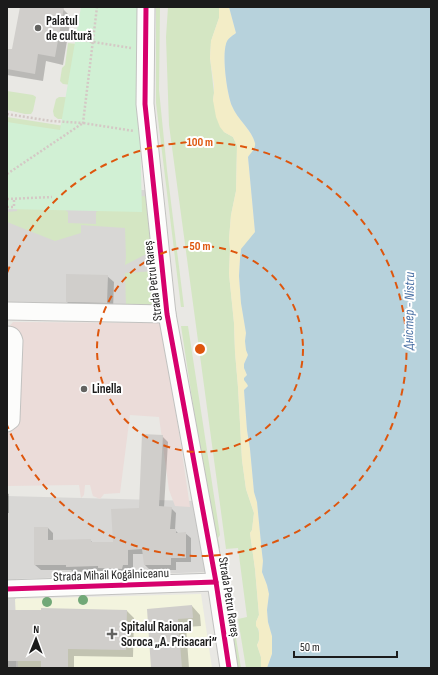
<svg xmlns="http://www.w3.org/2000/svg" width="438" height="675" viewBox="0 0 438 675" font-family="'Sofia Sans Condensed',sans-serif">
  <rect width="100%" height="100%" fill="#e9e8e4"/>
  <g fill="#d8d7d5">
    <polygon points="149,190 161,308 7,305 7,191"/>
    <polygon points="7,496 193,501 206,572 16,579 16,668 7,668"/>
  </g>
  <polygon fill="#ebdcd9" points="13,322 157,323 163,325 190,507 175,506 169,490 159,417 130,415 120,493 104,494 100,499 93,496 92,493 90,485 85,485 84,495 81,498 79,485 7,486 7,329"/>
  <polygon fill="#f3f4de" points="201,594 212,668 18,668 15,599"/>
  <g fill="#d4e6c3">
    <polygon points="156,7 160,7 159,90 167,170 184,307 181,307 156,103"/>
    <path d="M168,7H219V18L211,41L210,58L214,93L213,100L224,132L233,137L237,146L236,191L231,215L229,239L230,249L229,274L234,323L235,352L238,387L242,460L246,489L254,513L252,530L250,533L255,569L259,615L256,622C259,630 261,638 257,645L261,657V668H246L238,619L247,617L238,548L226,549L169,125L166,37Z"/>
    <polygon points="68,43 86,45 80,86 63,84 60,81 62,68 65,65"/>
    <polygon points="7,91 33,95 36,97 33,111 31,114 25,114 7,110"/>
    <polygon points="59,97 63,97 77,98 74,119 58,119 54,116 53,111 56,99"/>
    <polygon points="7,117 71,127 7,168"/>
    <polygon points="146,196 154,250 125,265 126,257 125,228 81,225 81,233 55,241 7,222 7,212 17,211 17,202 57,204 68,212 68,223 96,224 96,212 105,206 113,198"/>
    <polygon points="156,271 158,304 149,306 126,306 125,273"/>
    <polygon points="181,326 188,326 220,535 218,538 220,548 215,549"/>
    <polygon points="228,590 241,668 232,668 221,591"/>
  </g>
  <path fill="#f3edc7" d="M219,7H229L236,33C232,36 227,39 226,45C222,57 227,94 232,106C237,118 252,131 255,143C256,148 251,153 248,157L255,232L251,238L240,259L239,276L241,303L246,333C245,340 245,348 248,355L244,364V368L246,371L248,386L244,390L247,430L250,449L254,492L257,502L262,553L263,561L262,572L267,585L269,594L267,610L268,622L272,636V654L267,668H261V657L257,645L259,641V630L256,626V622L259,615L255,569L250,533L252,530L254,513L246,489L242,460L238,387L235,352L234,323L229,274L230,249L229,239L231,215L236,191L237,146L233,137L224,132L220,127L216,117L213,100L214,93V85L210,58L211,41L219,18Z"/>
  <polygon fill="#d1f0d4" points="81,7 137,7 142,212 7,209 7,122 60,130"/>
  <path fill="#b7d2dc" d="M229,7H431V668H267L272,654V636L268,622L267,610L269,594L267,585L262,572L263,561L262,553L257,502L254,492L250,449L247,430L244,390L248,386L247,384L244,380V378L247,375L244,368V364L248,355L246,350L245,341L246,333L241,303L239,276L240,259L241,249L255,232L248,157C251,153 256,148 255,143C252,130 237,119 232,106C227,94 222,57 226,44C227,39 232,36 236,33Z"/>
  <g fill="#0003">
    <polygon points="21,7 56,7 63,9 71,17 63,65 46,61 43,81 7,75 7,50 13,51"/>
    <polygon points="107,276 114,282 113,309 73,308 67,302"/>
    <polygon points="162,436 168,442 164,508 171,508 176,513 175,530 179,534 185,533 191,538 191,562 176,562 176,570 150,570 144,564 144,554 133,554 133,570 127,570 127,574 104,573 102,571 73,572 71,570 41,570 35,565 48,528 53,533 53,541 90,540 93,543 114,543 140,509"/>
    <polygon points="7,493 9,494 9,513 7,513"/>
    <polygon points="192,606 200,615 201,626 186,627 189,668 152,668 148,610"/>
    <polygon points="7,611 127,611 134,618 133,657 74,656 74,668 7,667"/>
  </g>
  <g fill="#d0cecb">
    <polygon points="20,7 64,7 55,57 38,54 35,74 7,69 7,49 12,49"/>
    <polygon points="66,274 108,275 107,303 66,302"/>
    <polygon points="142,434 163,435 159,506 172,507 170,529 176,529 176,533 186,532 186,558 171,558 171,565 144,565 142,549 128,550 128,565 123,565 122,569 98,568 98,566 66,567 66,565 34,565 34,527 48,527 48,540 91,539 91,542 113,542 111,509 139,508"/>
    <polygon points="192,605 193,618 178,619 182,668 151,668 147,609"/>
    <polygon points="41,608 127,610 126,650 68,649 68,668 41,668 41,661 7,661 7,610 41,610"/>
  </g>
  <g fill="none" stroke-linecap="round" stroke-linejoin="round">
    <g stroke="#c2c2c0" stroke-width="19">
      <g id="minor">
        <polyline points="146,7 145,104 167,314 216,582 229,668"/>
        <polyline points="7,311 167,314"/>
        <path d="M7,335C12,335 13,337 14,341L11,420L7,423"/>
        <polyline points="7,589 216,582"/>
      </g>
    </g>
    <g stroke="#d4c8c5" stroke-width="2.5" stroke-dasharray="2 2" stroke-linecap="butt">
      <polyline points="62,37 131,48"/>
      <polyline points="7,114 51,121 83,123 97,7"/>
      <polyline points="7,174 83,123 134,131"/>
      <polyline points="7,199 52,197"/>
      <polyline points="7,207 14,207 14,198"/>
    </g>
    <use href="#minor" stroke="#fcfcfb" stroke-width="17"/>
    <g stroke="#fff" stroke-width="8">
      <g id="cycleway">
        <polyline points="146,7 145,104 167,314 216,582 229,668"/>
        <polyline points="7,589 216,582"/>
      </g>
    </g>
    <use href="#cycleway" stroke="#d6006c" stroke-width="5"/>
  </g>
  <g fill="#71a877">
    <circle cx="83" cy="600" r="5"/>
    <circle cx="47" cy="602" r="5"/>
  </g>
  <g fill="none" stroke="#de560d" stroke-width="2" stroke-dasharray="7 5">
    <circle cx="200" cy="349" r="103"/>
    <path d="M7 273A207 207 0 1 1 7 425"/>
  </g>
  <g fill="#636361" stroke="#fff" stroke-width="1.5">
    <circle cx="38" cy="28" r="4"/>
    <circle cx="84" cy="389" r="4"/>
    <path d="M110 628h4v4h4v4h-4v4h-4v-4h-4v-4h4z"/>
  </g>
  <g text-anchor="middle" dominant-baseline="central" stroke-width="4" stroke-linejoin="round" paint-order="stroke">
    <g font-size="13" font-weight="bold" fill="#1b1b1b" stroke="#fff" text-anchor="start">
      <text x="46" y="21">Palatul<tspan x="46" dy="15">de cultură</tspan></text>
      <text x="92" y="389">Linella</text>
      <text x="121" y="627">Spitalul Raional<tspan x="121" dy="15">Soroca „A. Prisacari“</tspan></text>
    </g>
    <g font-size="13" fill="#1b1b1b" stroke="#fff">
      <text transform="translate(153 281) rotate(-97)">Strada Petru Rareș</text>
      <text transform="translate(111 575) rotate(-2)">Strada Mihail Kogălniceanu</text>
      <text transform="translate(229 597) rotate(81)">Strada Petru Rareș</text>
    </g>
    <g font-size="14" font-style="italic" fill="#4d73a6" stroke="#fff">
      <text transform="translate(409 311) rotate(-89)">Дністер - Nistru</text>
    </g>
  </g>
  <circle cx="200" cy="349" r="6" fill="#de560d" stroke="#fff" stroke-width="2"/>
  <g font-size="12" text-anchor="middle" font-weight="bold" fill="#de560d" stroke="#fff" stroke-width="4" stroke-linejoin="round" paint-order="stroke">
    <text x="200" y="146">100 m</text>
    <text x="200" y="250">50 m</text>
  </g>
  <rect width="438" height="675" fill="none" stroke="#1b1b1b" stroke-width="16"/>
  <g transform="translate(36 639) rotate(1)" stroke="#ffffff" stroke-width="3" paint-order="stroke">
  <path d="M0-3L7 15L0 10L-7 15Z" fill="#1b1b1b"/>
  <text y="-6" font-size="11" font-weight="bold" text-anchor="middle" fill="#1b1b1b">N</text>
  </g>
  <path d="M294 651v6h103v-6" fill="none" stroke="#1b1b1b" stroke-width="2"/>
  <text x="300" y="651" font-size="12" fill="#1b1b1b" stroke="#ffffff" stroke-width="3" paint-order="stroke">50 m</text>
</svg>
